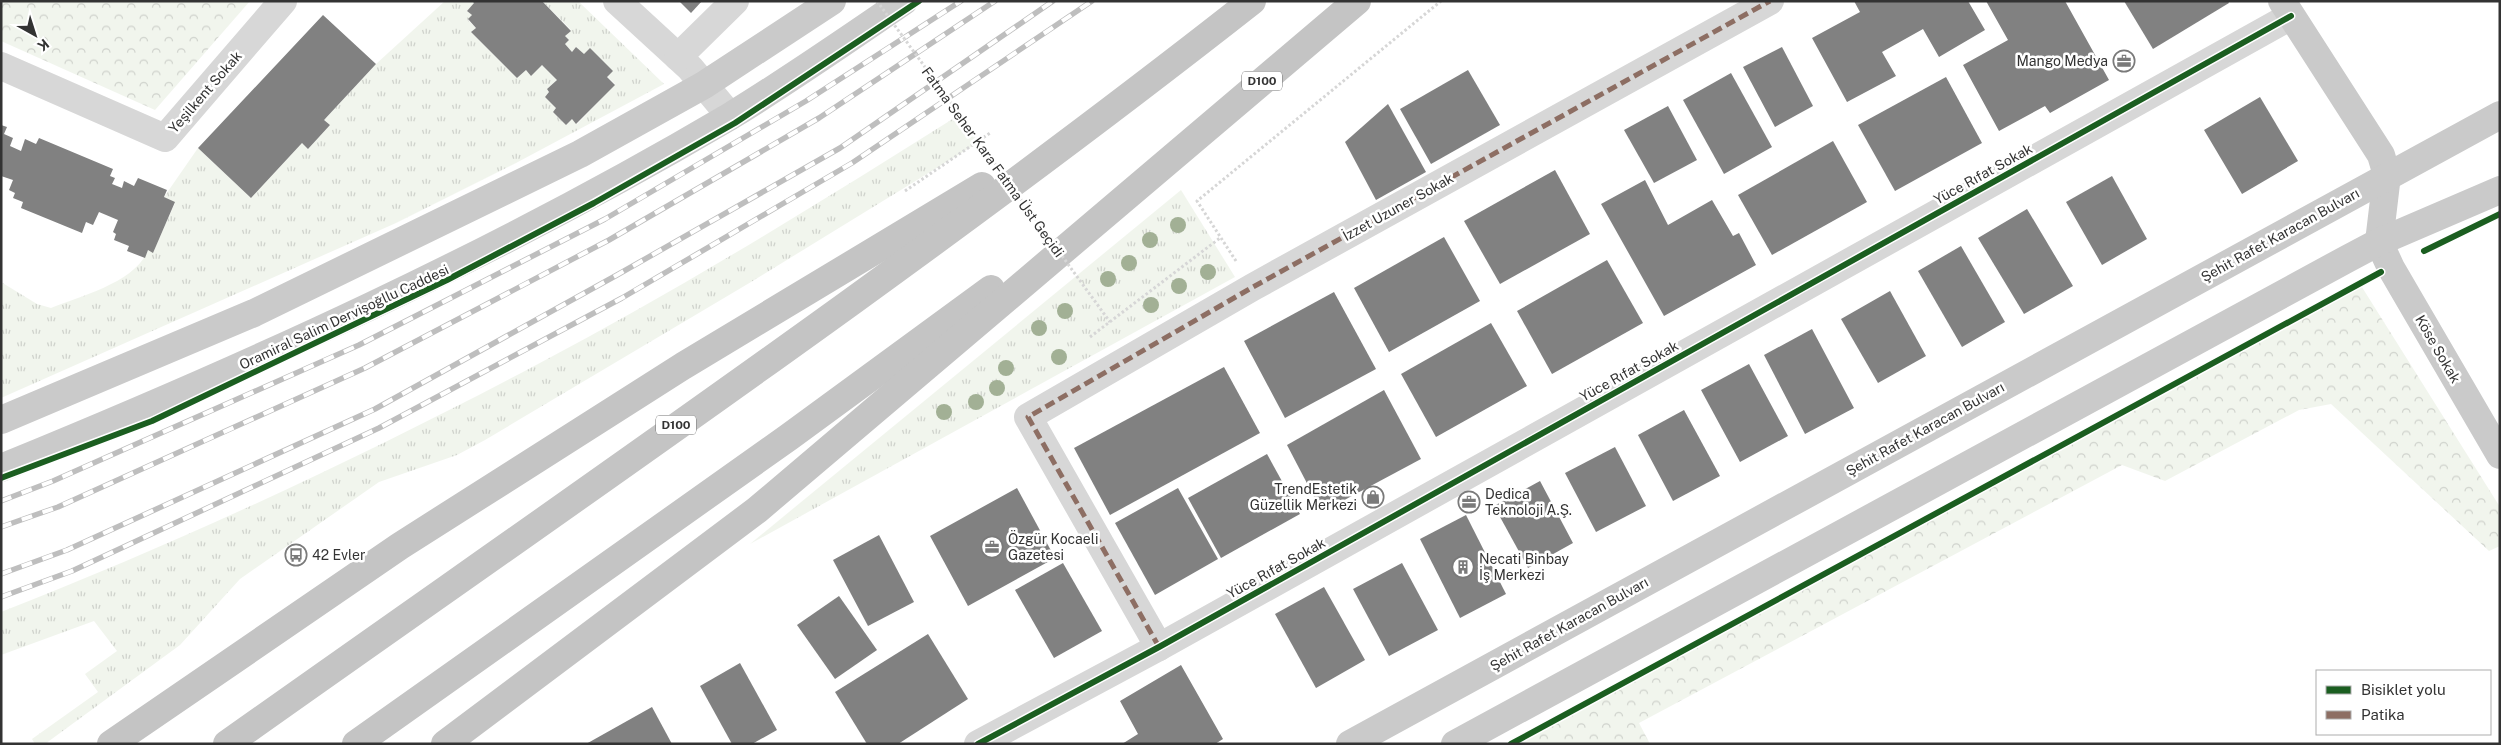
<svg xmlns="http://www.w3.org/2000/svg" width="2501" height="745" viewBox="0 0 2501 745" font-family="'Public Sans',sans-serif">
  <defs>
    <pattern id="grass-tufts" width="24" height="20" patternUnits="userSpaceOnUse" patternTransform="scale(1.25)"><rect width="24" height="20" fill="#f1f5ed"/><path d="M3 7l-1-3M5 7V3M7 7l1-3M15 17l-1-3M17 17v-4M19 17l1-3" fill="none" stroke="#cfd2cc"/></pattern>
    <pattern id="forest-crowns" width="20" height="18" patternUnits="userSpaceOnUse" patternTransform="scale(1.25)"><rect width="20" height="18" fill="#f1f5ed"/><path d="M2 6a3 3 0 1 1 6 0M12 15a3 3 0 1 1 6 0" fill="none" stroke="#cfd2cc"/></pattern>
  </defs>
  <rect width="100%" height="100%" fill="#fff"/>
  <g fill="url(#grass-tufts)">
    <path d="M445,1H472L474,3L467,11L472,15L468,20L476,28L471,32L517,78L526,70L531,76L542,65L557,80L547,89L549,92L545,97L556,108L553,112L566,125L572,119L577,124L615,84L576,47L572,52L565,44L569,40L565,36L571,30L542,1H578L664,84L516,163L396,223L1,398V282L37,304L51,308C81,296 136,282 148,250L153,252L175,203L164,197L198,148L251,198L302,143L308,149L330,125L324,120L376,64Z"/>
    <path d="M959,115L979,142L751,282L485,440L457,455L379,482L240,579L180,645L45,744H35L32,739L98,692L85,674L117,651L94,621L1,655V612C185,540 364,456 538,364C682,288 821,202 959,115Z"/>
    <polygon points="1181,190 1235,277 750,544"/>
  </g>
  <g fill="url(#forest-crowns)">
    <polygon points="1,1 250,1 155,110 1,41"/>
    <polygon points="2360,284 2500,507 2500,546 2489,551 2331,404 2299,410 2165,481 2122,465 1639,723 1650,744 1521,744 1518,740"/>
  </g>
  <g fill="#818181">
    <polygon points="472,1 542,1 571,31 565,36 569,40 565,44 572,52 576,47 584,54 590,48 613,71 607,77 615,85 576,124 572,119 566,125 553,112 556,108 545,97 549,92 547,89 557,80 542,65 531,76 526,70 517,78 471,32 476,28 468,19 472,15 467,11 474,3"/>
    <polygon points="679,1 702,1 691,13"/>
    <polygon points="1854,1 1968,1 1985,30 1939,57 1923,29 1882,52 1896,76 1847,102 1812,38 1860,12"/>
    <polygon points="1986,1 2065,1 2109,80 2050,113 2045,106 1999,131 1963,65 2008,40"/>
    <polygon points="2124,1 2228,1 2229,3 2153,49"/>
    <polygon points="323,15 376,64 324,120 330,125 308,149 302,143 251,198 198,148"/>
    <polygon points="1782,47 1813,106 1775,127 1743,67"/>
    <polygon points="1468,70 1500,125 1431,164 1400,109"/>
    <polygon points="1731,73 1772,147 1724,174 1683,100"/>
    <polygon points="1946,77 1982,143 1895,191 1858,125"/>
    <polygon points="2260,97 2298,161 2242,194 2204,130"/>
    <polygon points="1388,104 1426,172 1376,200 1345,142"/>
    <polygon points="1668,106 1697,160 1654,183 1624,130"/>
    <polygon points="1,125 7,127 4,134 13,138 10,146 21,151 25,139 36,144 39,138 113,169 110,176 115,178 112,184 122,188 124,181 134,186 138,178 167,190 164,197 175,202 153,253 148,250 145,258 127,251 129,246 114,240 116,234 113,232 118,220 99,212 93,225 86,222 82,233 21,208 23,202 13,198 15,193 9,190 13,180 1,176"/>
    <polygon points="1833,141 1867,202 1772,255 1738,195"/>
    <polygon points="1555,170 1590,234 1500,284 1464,221"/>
    <polygon points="2112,176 2147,239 2102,265 2066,202"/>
    <polygon points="1645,180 1668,225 1712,200 1733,236 1739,233 1756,265 1664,316 1601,204"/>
    <polygon points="2027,209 2073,286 2024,314 1978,238"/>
    <polygon points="1444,237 1480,301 1389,352 1354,288"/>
    <polygon points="1961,246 2005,322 1962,347 1918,271"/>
    <polygon points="1607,260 1643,323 1552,374 1517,311"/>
    <polygon points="1890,291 1926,356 1878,383 1841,319"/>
    <polygon points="1334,292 1376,369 1285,418 1244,341"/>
    <polygon points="1491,323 1527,386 1436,437 1401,374"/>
    <polygon points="1812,329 1854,408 1805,434 1764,355"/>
    <polygon points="1749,364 1788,436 1740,462 1701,390"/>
    <polygon points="1224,367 1260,433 1110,515 1074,448"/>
    <polygon points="1384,390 1421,459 1322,512 1287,445"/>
    <polygon points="1684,410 1720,476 1673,501 1638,435"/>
    <polygon points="1615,447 1646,506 1596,532 1565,473"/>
    <polygon points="1267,454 1300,514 1221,558 1188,498"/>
    <polygon points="1540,481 1573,543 1528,568 1494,506"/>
    <polygon points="1017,488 1055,558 968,606 930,536"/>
    <polygon points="1178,488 1218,559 1155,595 1115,523"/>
    <polygon points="1466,515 1506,594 1460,618 1420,539"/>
    <polygon points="879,535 914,602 868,626 833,560"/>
    <polygon points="1063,563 1102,631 1054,658 1015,590"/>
    <polygon points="1402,563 1438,630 1389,656 1353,589"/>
    <polygon points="1324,587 1365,660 1316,688 1275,614"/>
    <polygon points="839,596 877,650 835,679 797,625"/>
    <polygon points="928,634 968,699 898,744 867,744 835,692"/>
    <polygon points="740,663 777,730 752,744 732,744 700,686"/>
    <polygon points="1181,665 1223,739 1215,744 1122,744 1138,734 1120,701"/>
    <polygon points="652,707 672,744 586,744"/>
  </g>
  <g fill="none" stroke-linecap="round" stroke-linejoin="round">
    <g stroke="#d6d6d6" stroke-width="3" stroke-dasharray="2.5 2.5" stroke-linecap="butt">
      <polyline points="905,191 990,133"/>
      <polyline points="1236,261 1197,201 1441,1"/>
      <polyline points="1090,337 1220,238"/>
    </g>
    <g stroke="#d7d7d7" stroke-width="28">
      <polyline points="617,1 690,68 730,116"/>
      <polyline points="678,57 735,1"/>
      <polyline points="1,66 165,138 283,1"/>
      <polyline points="1159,647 1028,417 1253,287 1770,1"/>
      <polyline points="978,744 1159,647 2291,16"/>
    </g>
    <g stroke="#cacaca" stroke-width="28">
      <polyline points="2282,1 2381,155 2387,175 2379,242"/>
      <polyline points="2379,242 2391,268 2500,455"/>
      <polyline points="1,420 254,313 580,154 704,85 832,1"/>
      <path d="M1,468C251,366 497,254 729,117C788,81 846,41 904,1"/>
      <polyline points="1350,744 2500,115"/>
      <polyline points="1455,744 2347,259 2379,242 2500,190"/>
    </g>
    <g stroke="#c4c4c4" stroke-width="28">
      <polyline points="111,744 400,546 683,366 982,186"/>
      <path d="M227,744C571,500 920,262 1252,1"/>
      <polyline points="356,744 789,437 991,289"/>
      <polyline points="445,744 757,510 1357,1"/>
    </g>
    <g stroke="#bebebe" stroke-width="5.5">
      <g id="rail">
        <polyline points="1,501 53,481 359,345 605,219 806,101 961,1"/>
        <polyline points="1,527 58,507 365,368 609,240 819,118 995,1"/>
        <polyline points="1,574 67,550 375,409 617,275 840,148 1053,1"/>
        <polyline points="1,597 72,571 379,428 622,298 852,163 1092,1"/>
      </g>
    </g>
    <use href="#rail" stroke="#fff" stroke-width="4" stroke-dasharray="11" stroke-linecap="butt"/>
    <polyline stroke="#d6d6d6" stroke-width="3" stroke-dasharray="2.5 2.5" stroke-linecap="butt" points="877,1 1110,322"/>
    <polyline stroke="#8d6e63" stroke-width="5" stroke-dasharray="10 5" stroke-linecap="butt" points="1159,647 1028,417 1253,287 1770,1"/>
    <g stroke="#fff" stroke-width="9">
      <g id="cycleway">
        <polyline points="2424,251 2500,214"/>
        <polyline points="1,478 152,421 447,280 594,203 735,123 919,1"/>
        <polyline points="978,744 1159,647 2291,16"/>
        <polyline points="1511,744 2381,272"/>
      </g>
    </g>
    <use href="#cycleway" stroke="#1b5e20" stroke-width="6"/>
  </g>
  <g fill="#a2b095">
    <circle cx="1178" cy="225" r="8"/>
    <circle cx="1150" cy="240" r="8"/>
    <circle cx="1129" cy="263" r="8"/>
    <circle cx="1208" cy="272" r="8"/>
    <circle cx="1108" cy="279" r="8"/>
    <circle cx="1179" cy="286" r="8"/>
    <circle cx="1151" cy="305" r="8"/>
    <circle cx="1065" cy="311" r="8"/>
    <circle cx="1039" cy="328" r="8"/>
    <circle cx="1059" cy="357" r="8"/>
    <circle cx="1006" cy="368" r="8"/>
    <circle cx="997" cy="388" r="8"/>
    <circle cx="976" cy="402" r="8"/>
    <circle cx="944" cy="412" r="8"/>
  </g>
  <defs>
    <g id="office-ring" transform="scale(1.125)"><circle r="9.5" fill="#fff" stroke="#7a7a7a" stroke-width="1.5"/><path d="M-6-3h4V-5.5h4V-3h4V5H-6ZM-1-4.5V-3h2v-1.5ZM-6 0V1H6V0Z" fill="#7a7a7a"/></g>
    <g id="shop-ring" transform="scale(1.125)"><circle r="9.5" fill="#fff" stroke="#7a7a7a" stroke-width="1.5"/><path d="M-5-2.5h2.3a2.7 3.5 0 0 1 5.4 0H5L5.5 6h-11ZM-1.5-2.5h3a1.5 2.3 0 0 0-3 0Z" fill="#7a7a7a"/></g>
    <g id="bus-ring" transform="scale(1.125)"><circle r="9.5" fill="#fff" stroke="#7a7a7a" stroke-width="1.5"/><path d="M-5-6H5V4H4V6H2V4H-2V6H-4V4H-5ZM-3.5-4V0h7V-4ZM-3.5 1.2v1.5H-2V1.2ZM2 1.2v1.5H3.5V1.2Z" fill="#7a7a7a"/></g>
    <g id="building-ring" transform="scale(1.125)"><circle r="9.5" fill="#fff" stroke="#7a7a7a" stroke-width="1.5"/><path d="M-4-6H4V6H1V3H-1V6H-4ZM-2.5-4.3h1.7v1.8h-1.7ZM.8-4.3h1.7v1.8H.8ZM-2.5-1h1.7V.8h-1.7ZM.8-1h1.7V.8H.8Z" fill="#7a7a7a"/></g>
  </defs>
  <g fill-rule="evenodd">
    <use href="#office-ring" x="2124" y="61"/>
    <use href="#shop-ring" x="1373" y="497"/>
    <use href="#office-ring" x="1469" y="502"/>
    <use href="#office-ring" x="992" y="547"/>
    <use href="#bus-ring" x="296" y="555"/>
    <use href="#building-ring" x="1463" y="567"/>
  </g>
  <g text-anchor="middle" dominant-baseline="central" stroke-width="5" stroke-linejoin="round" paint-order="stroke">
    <g fill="#fff" stroke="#707070" stroke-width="1">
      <rect x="1242" y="71.5" width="40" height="19" rx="4"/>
      <rect x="656" y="415.5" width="40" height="19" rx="4"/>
    </g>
    <g font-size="12" font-weight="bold" fill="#333">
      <text x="1262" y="81">D100</text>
      <text x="676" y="425">D100</text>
    </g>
    <g font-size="14" fill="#333" stroke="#fff" text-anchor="start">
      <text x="2108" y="61" text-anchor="end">Mango Medya</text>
      <text x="1357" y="489" text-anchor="end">TrendEstetik<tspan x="1357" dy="16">Güzellik Merkezi</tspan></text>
      <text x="1485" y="494">Dedica<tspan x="1485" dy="16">Teknoloji A.Ş.</tspan></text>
      <text x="1008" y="539">Özgür Kocaeli<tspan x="1008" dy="16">Gazetesi</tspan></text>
      <text x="312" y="555">42 Evler</text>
      <text x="1479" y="559">Necati Binbay<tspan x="1479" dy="16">İş Merkezi</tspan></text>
    </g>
    <g font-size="14" fill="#333" stroke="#fff">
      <text transform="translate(205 92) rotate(-49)">Yeşilkent Sokak</text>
      <text transform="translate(993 162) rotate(54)">Fatma Seher Kara Fatma Üst Geçidi</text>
      <text transform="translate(1983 174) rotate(-29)">Yüce Rıfat Sokak</text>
      <text transform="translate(1398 207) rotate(-29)">İzzet Uzuner Sokak</text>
      <text transform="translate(2280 235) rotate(-29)">Şehit Rafet Karacan Bulvarı</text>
      <text transform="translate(344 317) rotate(-25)">Oramiral Salim Dervişoğllu Caddesi</text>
      <text transform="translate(2438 349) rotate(60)">Köse Sokak</text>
      <text transform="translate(1629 371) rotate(-29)">Yüce Rıfat Sokak</text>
      <text transform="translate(1925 429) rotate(-29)">Şehit Rafet Karacan Bulvarı</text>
      <text transform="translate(1276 568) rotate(-29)">Yüce Rıfat Sokak</text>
      <text transform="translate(1569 624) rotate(-29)">Şehit Rafet Karacan Bulvarı</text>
    </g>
  </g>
  <rect width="2501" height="745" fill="none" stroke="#333333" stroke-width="5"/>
  <rect x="2316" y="670" width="175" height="65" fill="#ffffff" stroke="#adadad"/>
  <rect x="2326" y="686" width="25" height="8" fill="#1b5e20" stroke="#adadad"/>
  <text x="2361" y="695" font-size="15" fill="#333333">Bisiklet yolu</text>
  <rect x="2326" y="711" width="25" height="8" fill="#8d6e63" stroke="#adadad"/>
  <text x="2361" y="720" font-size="15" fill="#333333">Patika</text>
  <g transform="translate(35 35) rotate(141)" stroke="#ffffff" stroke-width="4" paint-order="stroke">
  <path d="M0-4L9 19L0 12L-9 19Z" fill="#333333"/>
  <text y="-8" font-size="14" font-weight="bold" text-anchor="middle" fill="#333333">K</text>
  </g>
</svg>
